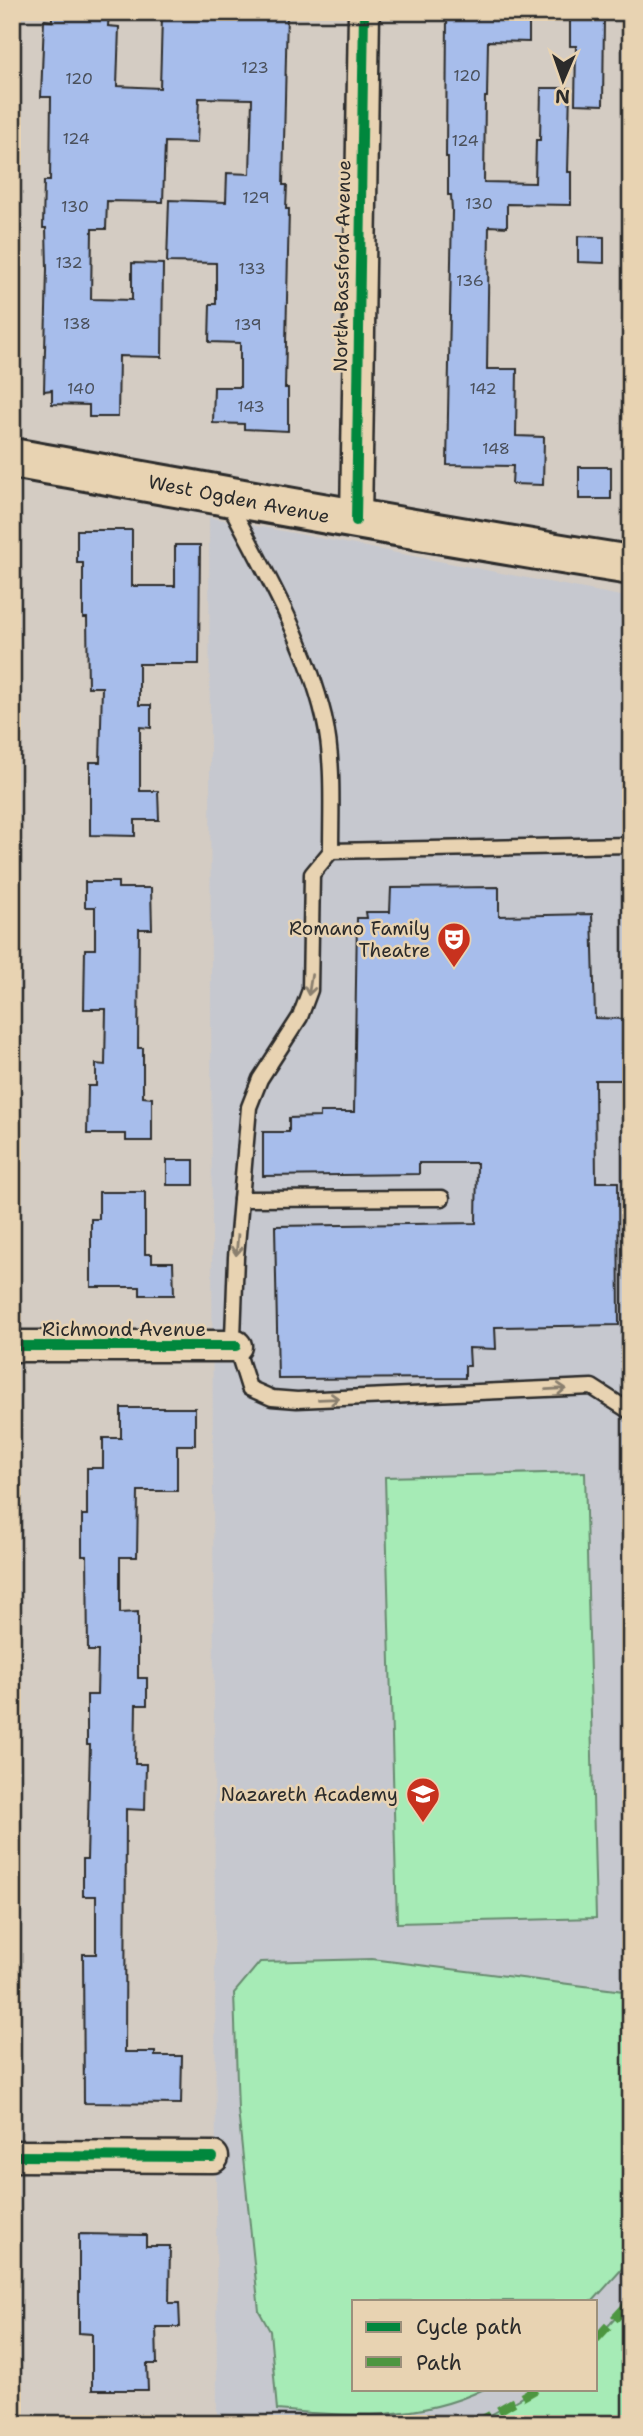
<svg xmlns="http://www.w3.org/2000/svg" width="643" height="2436" viewBox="0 0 643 2436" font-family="'Shantell Sans',sans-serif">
  <rect width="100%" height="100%" fill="#d4ccc3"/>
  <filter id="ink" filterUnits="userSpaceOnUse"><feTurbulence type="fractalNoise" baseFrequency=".0143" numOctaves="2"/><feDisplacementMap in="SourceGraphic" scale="14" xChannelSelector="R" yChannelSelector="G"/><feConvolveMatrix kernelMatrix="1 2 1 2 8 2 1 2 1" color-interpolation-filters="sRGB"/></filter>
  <g filter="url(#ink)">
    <polygon fill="#c6c8cf" points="209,517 631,598 631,2301 596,2339 596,2301 354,2301 354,2389 536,2389 475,2424 217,2424"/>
    <g fill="#a6ebb6" stroke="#688b70" stroke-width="2">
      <polygon points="585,1472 596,1918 397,1923 385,1477"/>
      <path d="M372,1959L631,1992V2259L593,2301H354V2389H484C419,2421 347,2417 277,2410L270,2331L259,2311L238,2110L234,1993L260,1962Z"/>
      <polygon points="631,2301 631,2424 475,2424 536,2389 596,2389 596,2339"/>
    </g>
    <g fill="#a7bdeb" stroke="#2b2b2b" stroke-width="2">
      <polygon points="52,12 109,12 108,26 119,27 117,86 160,88 162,17 233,19 234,12 287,12 283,185 287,185 286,209 289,209 285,388 288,388 288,431 244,429 244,424 213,423 214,387 240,387 240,343 209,342 210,304 216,304 216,263 167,262 169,200 226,202 227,173 250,174 252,99 199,98 197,143 165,142 163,202 107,201 106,229 92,229 91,299 132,300 132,263 163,264 162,357 119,356 118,417 89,417 89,405 52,404 52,390 44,391 47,269 46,228 43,228 44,181 50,181 51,97 41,97 44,20 52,21"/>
      <polygon points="447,12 529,12 529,42 488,41 487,97 485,97 484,182 535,183 536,140 540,140 541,88 570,88 568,172 571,172 571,205 507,204 507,227 489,226 487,369 517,369 516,436 544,437 543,485 512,484 513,466 447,465 452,211 451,195 448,195 448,157 446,157"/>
      <polygon points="570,15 604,16 603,105 575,104 576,46 570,46"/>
      <polygon points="578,236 604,237 604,263 578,262"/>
      <rect x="579" y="467" width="32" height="32"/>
      <polygon points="77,530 132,530 132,586 175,586 175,545 200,545 199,664 139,664 139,705 151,705 151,728 140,727 140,791 158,791 159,820 135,820 135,836 90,835 90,762 100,762 102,687 88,687 87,618 83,618 83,563 77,563"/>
      <polygon points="85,882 118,882 118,888 151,888 152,929 139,929 138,1048 143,1048 143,1097 152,1098 152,1141 126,1141 126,1134 87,1134 88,1086 96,1086 96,1064 105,1065 106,1009 84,1009 85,949 95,949 95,907 85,907"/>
      <polygon points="499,887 499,916 592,914 595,1018 627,1019 628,1080 595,1080 596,1182 618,1182 619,1325 495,1327 496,1349 469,1348 470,1366 465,1366 465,1378 278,1379 275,1226 476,1223 477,1163 419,1163 419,1174 263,1176 263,1132 289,1132 289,1118 320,1117 320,1112 354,1112 357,918 367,918 366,912 390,912 391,888"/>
      <rect x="167" y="1160" width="27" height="25"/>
      <polygon points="99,1192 145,1192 145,1254 152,1254 152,1262 173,1262 174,1295 140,1295 140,1287 91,1287 91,1219 99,1219"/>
      <polygon points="121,1408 195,1408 195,1445 177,1445 177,1491 138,1491 137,1557 120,1557 120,1613 138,1612 138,1678 147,1678 147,1705 136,1705 135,1764 146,1764 145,1810 126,1809 125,2052 155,2052 155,2056 182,2056 181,2104 84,2103 83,1954 96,1954 96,1896 83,1896 83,1859 87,1859 90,1745 87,1745 87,1695 97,1695 98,1651 88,1651 87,1556 82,1556 82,1515 87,1515 87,1468 103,1468 103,1438 121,1438"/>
      <polygon points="79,2234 146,2235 146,2246 170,2246 169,2303 179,2303 180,2327 156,2327 157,2364 147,2364 148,2390 92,2390 92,2334 79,2333"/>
    </g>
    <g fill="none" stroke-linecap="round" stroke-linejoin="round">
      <g stroke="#2b2b2b" stroke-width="19">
        <g id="service">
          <path d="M229,503C265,571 306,642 324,717C334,760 331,807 331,851L631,845"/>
          <polyline points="331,851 312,874 310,990 300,1017 260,1079 249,1107 236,1257 233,1337 249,1388 272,1398 297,1400 592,1387 631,1412"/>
          <polyline points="241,1199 442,1198"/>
        </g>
      </g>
      <g stroke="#2b2b2b" stroke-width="35">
        <g id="minor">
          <polyline points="356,521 364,12"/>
          <polyline points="12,1346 236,1346"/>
          <polyline points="12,2156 213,2157"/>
        </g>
      </g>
      <g stroke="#2b2b2b" stroke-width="44">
        <path id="primary" d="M12,458C219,494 424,533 631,565"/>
      </g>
      <use href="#service" stroke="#e8d3b2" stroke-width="14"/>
      <use href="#minor" stroke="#e8d3b2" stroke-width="30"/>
      <use href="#primary" stroke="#e8d3b2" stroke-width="38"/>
      <g stroke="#4d9640" stroke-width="9" stroke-dasharray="18 9" stroke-linecap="butt">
        <polyline points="596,2339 631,2301"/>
        <polyline points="475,2424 536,2389"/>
      </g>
      <g stroke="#e8d3b2" stroke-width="15">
        <g id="cycleway">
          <polyline points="356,521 364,12"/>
          <polyline points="12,1346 236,1346"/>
          <polyline points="12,2156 213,2157"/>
        </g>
      </g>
      <use href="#cycleway" stroke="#00873e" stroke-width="10"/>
    </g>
    <defs><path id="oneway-shaft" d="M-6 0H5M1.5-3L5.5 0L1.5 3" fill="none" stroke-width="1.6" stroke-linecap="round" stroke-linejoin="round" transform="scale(1.75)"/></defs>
    <g stroke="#8a7f6e">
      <use href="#oneway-shaft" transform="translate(310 985) rotate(99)"/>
      <use href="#oneway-shaft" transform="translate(237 1245) rotate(95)"/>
      <use href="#oneway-shaft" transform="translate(556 1389) rotate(-3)"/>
      <use href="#oneway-shaft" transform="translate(329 1399) rotate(-2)"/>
    </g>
  </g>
  <defs>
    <g id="theatre-pin" transform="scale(1.75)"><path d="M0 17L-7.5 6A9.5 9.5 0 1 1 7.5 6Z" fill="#c8321e" stroke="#e8d3b2"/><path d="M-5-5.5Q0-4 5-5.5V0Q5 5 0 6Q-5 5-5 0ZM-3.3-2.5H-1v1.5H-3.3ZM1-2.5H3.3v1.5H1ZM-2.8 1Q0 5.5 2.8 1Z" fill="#fff"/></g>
    <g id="school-pin" transform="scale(1.75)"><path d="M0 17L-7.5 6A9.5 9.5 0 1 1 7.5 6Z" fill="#c8321e" stroke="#e8d3b2"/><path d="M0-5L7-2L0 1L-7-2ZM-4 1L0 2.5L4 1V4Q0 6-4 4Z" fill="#fff"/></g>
  </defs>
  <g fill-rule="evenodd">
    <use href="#theatre-pin" x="454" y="939"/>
    <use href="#school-pin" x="423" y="1794"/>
  </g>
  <g text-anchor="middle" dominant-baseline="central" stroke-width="5" stroke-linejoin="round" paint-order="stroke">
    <g font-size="16" fill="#4a505b">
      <text x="255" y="67">123</text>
      <text x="467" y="75">120</text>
      <text x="79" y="78">120</text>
      <text x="76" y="138">124</text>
      <text x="465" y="140">124</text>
      <text x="256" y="197">129</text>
      <text x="479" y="203">130</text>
      <text x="75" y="206">130</text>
      <text x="69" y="262">132</text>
      <text x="252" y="268">133</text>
      <text x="470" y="280">136</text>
      <text x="77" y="323">138</text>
      <text x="248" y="324">139</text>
      <text x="81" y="388">140</text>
      <text x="483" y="388">142</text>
      <text x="251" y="406">143</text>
      <text x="496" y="448">148</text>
    </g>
    <g font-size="19" fill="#2b2b2b" stroke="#e8d3b2">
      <text transform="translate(342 266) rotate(-89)">North Bassford Avenue</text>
      <text transform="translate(239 499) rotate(11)">West Ogden Avenue</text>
      <text x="124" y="1329">Richmond Avenue</text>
    </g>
    <g font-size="19" fill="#2b2b2b" stroke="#e8d3b2" text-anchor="end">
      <text x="430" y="928">Romano Family<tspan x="430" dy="22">Theatre</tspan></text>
      <text x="398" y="1794">Nazareth Academy</text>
    </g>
  </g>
  <rect width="643" height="2436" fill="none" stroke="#e8d3b2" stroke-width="42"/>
  <rect x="21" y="21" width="601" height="2394" fill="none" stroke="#2b2b2b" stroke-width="2.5" filter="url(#ink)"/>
  <rect x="352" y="2300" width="245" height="91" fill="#e8d3b2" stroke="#9c907c" stroke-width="2"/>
  <rect x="366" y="2322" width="35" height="10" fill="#00873e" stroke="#9c907c" stroke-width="2"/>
  <text x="416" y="2334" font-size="21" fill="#2b2b2b">Cycle path</text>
  <rect x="366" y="2357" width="35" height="10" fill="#4d9640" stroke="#9c907c" stroke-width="2"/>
  <text x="416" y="2370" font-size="21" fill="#2b2b2b">Path</text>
  <g transform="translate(563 80) rotate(182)" stroke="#e8d3b2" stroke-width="5" paint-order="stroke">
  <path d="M0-5L12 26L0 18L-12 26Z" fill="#2b2b2b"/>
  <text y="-10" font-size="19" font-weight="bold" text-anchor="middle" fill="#2b2b2b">N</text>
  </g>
</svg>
